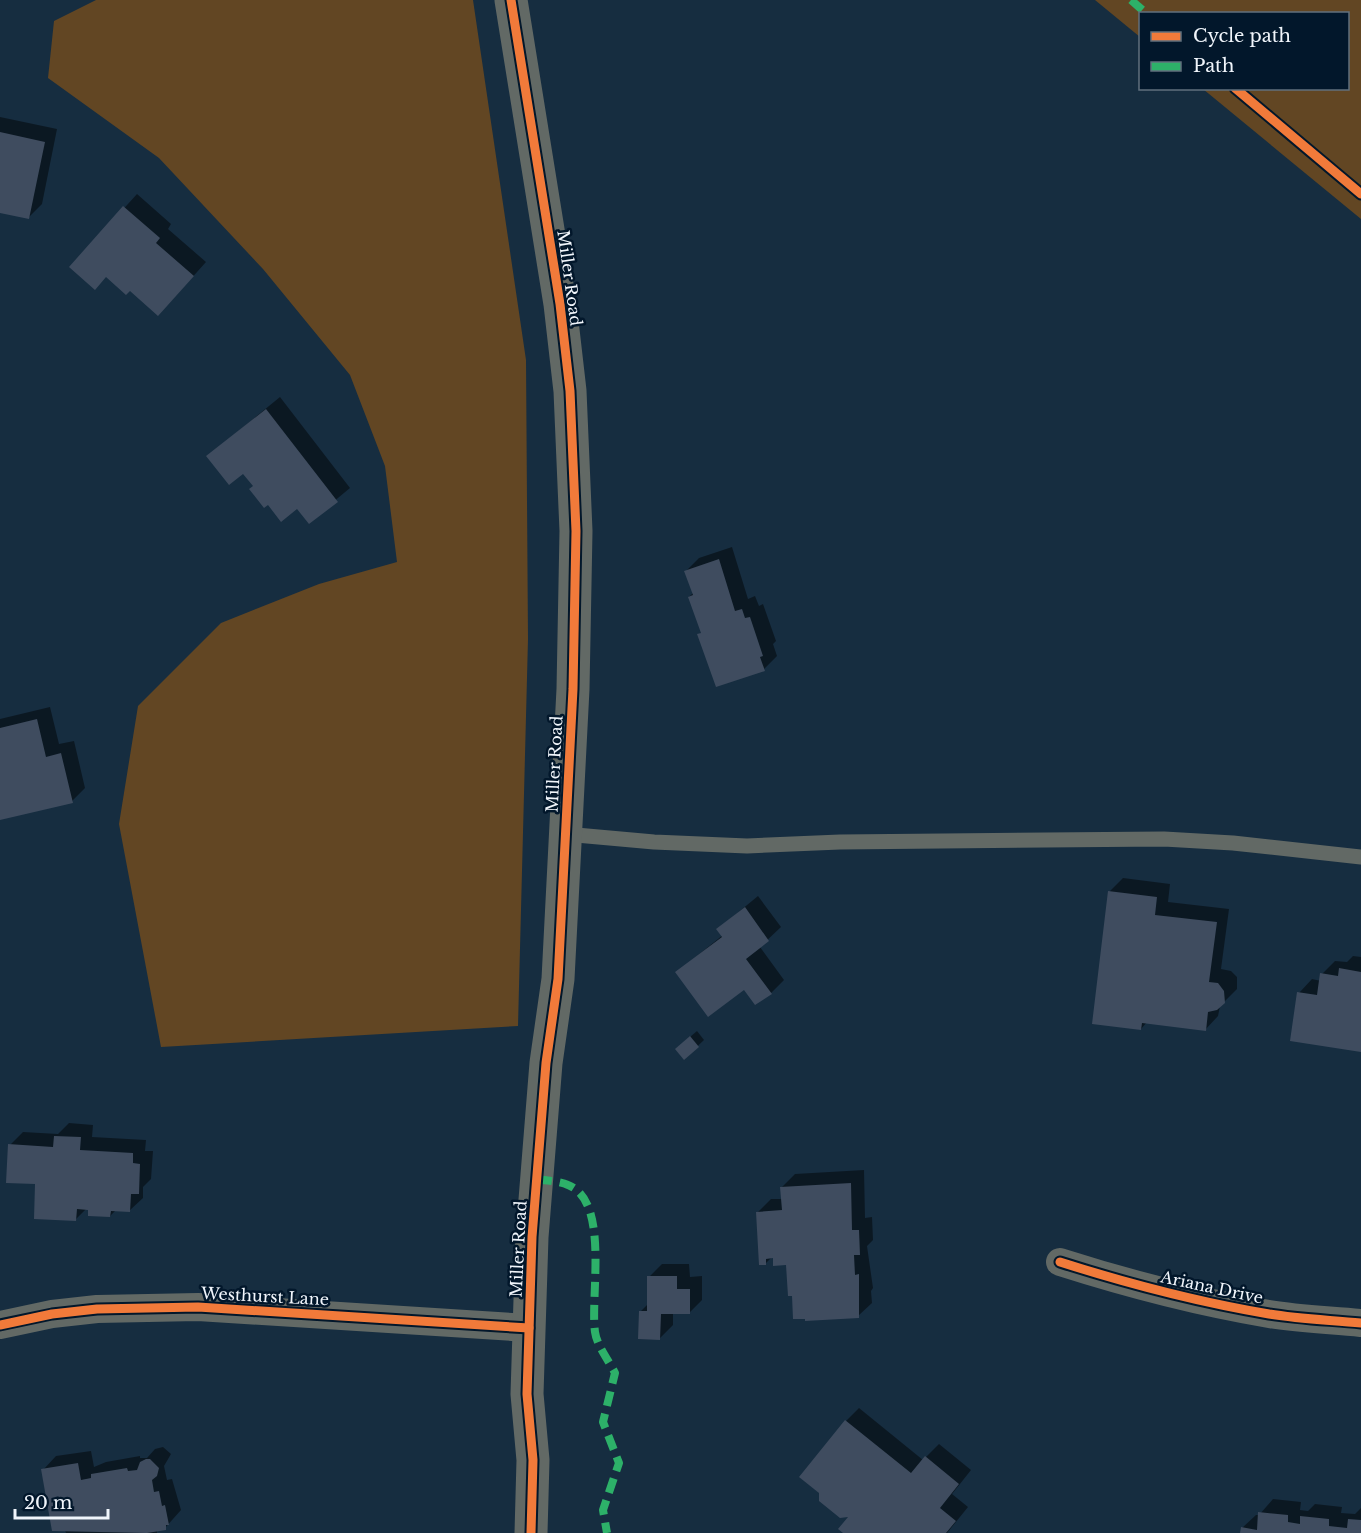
<svg xmlns="http://www.w3.org/2000/svg" width="1361" height="1533" viewBox="0 0 1361 1533" font-family="'Libre Baskerville',serif">
  <rect width="100%" height="100%" fill="#162d40"/>
  <g fill="#624623">
    <polygon points="96,0 473,0 526,360 528,639 518,1026 161,1047 119,824 138,706 221,623 319,584 397,562 385,466 350,375 263,269 159,158 48,78 54,21"/>
    <polygon points="1095,0 1361,0 1361,219 1203,89 1348,88 1348,14 1140,14 1140,37"/>
  </g>
  <g fill="#0007">
    <polygon points="0,117 57,129 42,204 29,217 0,211"/>
    <polygon points="137,194 171,224 168,229 206,262 171,301 130,289 107,275 71,267"/>
    <polygon points="280,397 350,488 309,522 297,507 255,486 244,472 208,456"/>
    <polygon points="732,547 748,599 755,596 759,606 763,604 776,641 773,644 777,656 764,669 699,635 702,632 689,597 693,593 686,571 699,558"/>
    <polygon points="50,707 59,744 74,741 85,788 72,801 0,819 0,719"/>
    <polygon points="1123,878 1170,884 1168,902 1229,909 1221,969 1231,971 1237,977 1237,989 1220,1006 1218,1016 1205,1030 1147,1022 1141,1029 1110,891"/>
    <polygon points="758,896 781,927 760,947 784,980 771,993 677,972 723,935 718,929"/>
    <polygon points="1353,956 1361,957 1361,1050 1299,993 1312,979 1321,981 1322,974 1335,961 1347,962"/>
    <polygon points="697,1031 704,1040 685,1058 683,1043"/>
    <polygon points="69,1123 93,1125 92,1137 146,1140 145,1151 153,1151 151,1179 143,1187 143,1198 129,1211 116,1210 110,1216 87,1208 75,1220 37,1183 10,1145 23,1132 58,1134"/>
    <polygon points="864,1170 865,1218 872,1217 873,1240 867,1246 873,1288 871,1291 872,1303 858,1316 793,1295 787,1263 774,1255 766,1263 758,1212 771,1199 782,1199 781,1188 795,1174"/>
    <polygon points="662,1264 689,1264 690,1277 702,1276 702,1300 689,1313 673,1313 673,1325 659,1339 640,1312 649,1303 649,1277"/>
    <polygon points="859,1408 923,1460 939,1444 971,1470 952,1494 968,1507 947,1533 845,1533 851,1514 846,1421"/>
    <polygon points="163,1447 171,1454 164,1466 167,1480 172,1479 181,1510 165,1528 157,1530 157,1533 66,1533 43,1470 56,1456 91,1451 94,1467 106,1462 140,1456 140,1458 147,1458 155,1449"/>
    <polygon points="1273,1499 1301,1502 1300,1510 1308,1511 1315,1504 1342,1507 1341,1513 1355,1514 1361,1508 1361,1533 1242,1533 1242,1528 1256,1515 1259,1515"/>
  </g>
  <g fill="#3f4c5f">
    <polygon points="0,132 45,142 29,219 0,213"/>
    <polygon points="123,206 160,238 156,243 194,276 158,316 130,291 126,295 106,277 95,290 69,267"/>
    <polygon points="266,409 338,502 309,524 297,509 281,522 268,505 264,508 249,489 253,486 243,474 229,485 206,456"/>
    <polygon points="719,559 735,611 742,609 745,618 750,617 763,656 760,657 765,671 716,687 697,634 701,633 688,597 693,595 684,571"/>
    <polygon points="37,719 46,757 61,753 73,803 0,820 0,728"/>
    <polygon points="1108,891 1157,897 1155,915 1217,922 1209,982 1218,983 1224,991 1225,1003 1217,1010 1208,1012 1206,1031 1142,1023 1141,1030 1092,1024"/>
    <polygon points="745,907 769,941 746,959 772,994 755,1005 744,990 708,1017 675,972 722,937 716,929"/>
    <polygon points="1339,968 1361,972 1361,1052 1290,1041 1297,992 1317,995 1320,973 1338,976"/>
    <polygon points="690,1036 699,1047 684,1060 675,1049"/>
    <polygon points="54,1136 81,1137 80,1150 133,1153 133,1163 140,1164 139,1194 131,1194 130,1212 111,1211 110,1217 88,1216 88,1210 77,1209 76,1221 34,1219 35,1184 6,1183 8,1144 53,1147"/>
    <polygon points="851,1183 852,1230 859,1230 860,1255 854,1255 855,1275 859,1274 859,1318 805,1321 805,1319 793,1319 792,1296 788,1296 786,1265 773,1266 773,1258 766,1259 766,1265 759,1265 756,1212 782,1210 780,1187"/>
    <polygon points="647,1276 677,1276 677,1289 690,1289 690,1314 661,1314 660,1340 638,1339 639,1311 647,1311"/>
    <polygon points="845,1420 911,1473 925,1456 959,1484 940,1508 956,1521 946,1533 843,1533 838,1529 848,1517 840,1518 819,1501 819,1493 799,1477"/>
    <polygon points="146,1459 150,1459 159,1468 157,1476 152,1480 154,1492 159,1491 162,1506 165,1505 169,1525 166,1525 166,1530 147,1533 52,1531 41,1469 78,1463 81,1480 91,1478 91,1474 127,1468 128,1471 137,1470 140,1462"/>
    <polygon points="1258,1512 1288,1515 1288,1522 1300,1524 1300,1516 1329,1519 1329,1526 1347,1528 1348,1519 1361,1520 1361,1533 1240,1533 1241,1527 1257,1530"/>
  </g>
  <g fill="none" stroke-linecap="round" stroke-linejoin="round">
    <polyline stroke="#626965" stroke-width="15" points="565,834 654,842 747,846 840,842 1164,839 1233,843 1361,857"/>
    <g stroke="#626965" stroke-width="28">
      <path d="M1060,1262C1129,1284 1198,1302 1269,1314C1299,1319 1331,1320 1361,1323"/>
      <polyline points="0,1325 52,1314 97,1309 198,1307 529,1328"/>
    </g>
    <polyline stroke="#626965" stroke-width="33" points="511,0 560,304 570,391 576,531 573,689 558,979 546,1063 532,1237 527,1394 533,1460 531,1533"/>
    <g stroke="#2db169" stroke-width="8" stroke-dasharray="15 8" stroke-linecap="butt">
      <polyline points="1131,0 1147,14"/>
      <path d="M537,1179C547,1181 559,1181 568,1185C610,1201 590,1295 595,1332C597,1346 609,1361 615,1373L603,1422L619,1463L603,1510L607,1533"/>
    </g>
    <g stroke="#02172b" stroke-width="13">
      <g id="cycleway">
        <polyline points="511,0 560,304 570,391 576,531 573,689 558,979 546,1063 532,1237 527,1394 533,1460 531,1533"/>
        <polyline points="1235,88 1361,194"/>
        <path d="M1060,1262C1129,1284 1198,1302 1269,1314C1299,1319 1331,1320 1361,1323"/>
        <polyline points="0,1325 52,1314 97,1309 198,1307 529,1328"/>
      </g>
    </g>
    <use href="#cycleway" stroke="#f17a3a" stroke-width="9"/>
  </g>
  <g text-anchor="middle" dominant-baseline="central" stroke-width="5" stroke-linejoin="round" paint-order="stroke">
    <g font-size="16" fill="#f0f5fb" stroke="#02172b">
      <text transform="translate(570 278) rotate(82)">Miller Road</text>
      <text transform="translate(554 764) rotate(-87)">Miller Road</text>
      <text transform="translate(518 1249) rotate(-87)">Miller Road</text>
      <text transform="translate(1212 1287) rotate(12)">Ariana Drive</text>
      <text transform="translate(265 1296) rotate(3)">Westhurst Lane</text>
    </g>
  </g>
  <rect x="1139" y="12" width="210" height="78" fill="#02172b" stroke="#61707e" stroke-width="1.5"/>
  <rect x="1151" y="32" width="30" height="9" fill="#f17a3a" stroke="#61707e" stroke-width="1.5"/>
  <text x="1193" y="42" font-size="18" fill="#f0f5fb">Cycle path</text>
  <rect x="1151" y="62" width="30" height="9" fill="#2db169" stroke="#61707e" stroke-width="1.5"/>
  <text x="1193" y="72" font-size="18" fill="#f0f5fb">Path</text>
  <path d="M15 1509v9h93v-9" fill="none" stroke="#f0f5fb" stroke-width="3"/>
  <text x="24" y="1509" font-size="18" fill="#f0f5fb" stroke="#02172b" stroke-width="4.5" paint-order="stroke">20 m</text>
</svg>
